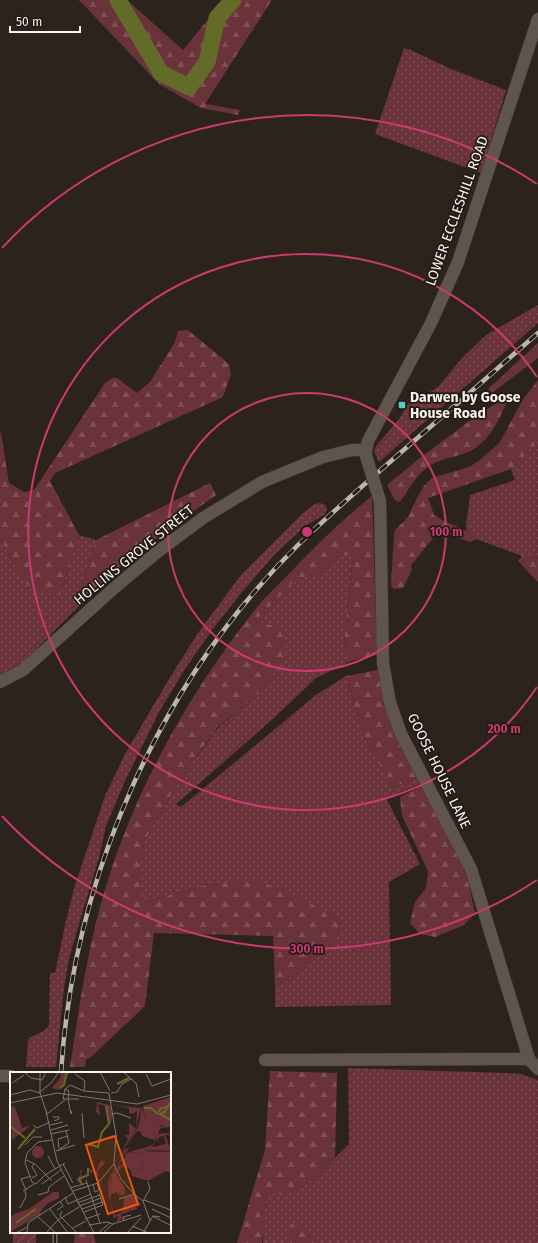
<svg xmlns="http://www.w3.org/2000/svg" width="538" height="1243" viewBox="0 0 538 1243" font-family="'Fira Sans',sans-serif">
  <defs>
    <pattern id="grass-dots" width="8" height="8" patternUnits="userSpaceOnUse"><rect width="8" height="8" fill="#6a3239"/><path d="M2 2h.1M6 6h.1" fill="none" stroke="#805056" stroke-width="1.8" stroke-linecap="round"/></pattern>
    <pattern id="forest-firs" width="22" height="20" patternUnits="userSpaceOnUse"><rect width="22" height="20" fill="#6a3239"/><path d="M5 1l3.5 6h-7zM16 11l3.5 6h-7z" fill="#805056"/></pattern>
    <pattern id="garden-furrows" width="10" height="10" patternUnits="userSpaceOnUse"><rect width="10" height="10" fill="#6a3239"/><path d="M-1 1l2-2M0 10L10 0M9 11l2-2" fill="none" stroke="#805056"/></pattern>
  </defs>
  <rect width="100%" height="100%" fill="#2c241c"/>
  <g fill="url(#grass-dots)">
    <polygon points="404,48 411,50 451,69 506,90 481,173 375,134"/>
    <polygon points="538,305 538,323 379,462 374,451 376,446 400,418 412,397 417,400 438,387 461,359 486,335"/>
    <polygon points="538,441 538,558 522,556 476,539 467,531 466,525 470,495 515,480 511,469"/>
    <path d="M320,503L325,505L327,509L325,514L304,527L273,556L238,597L212,630L185,669L159,712L125,781L106,826L99,858L76,934L68,963L63,996L56,1067H26L28,1039C35,1034 45,1033 49,1025L50,973H55L65,925L75,885L105,796L126,752L169,679L198,633L241,575L303,513L315,504Z"/>
    <polygon points="79,535 96,540 81,588 79,600 83,602 22,663 0,675 0,538 25,583 60,595"/>
    <polygon points="353,555 344,643 351,661 316,678 274,718 176,804 181,807 316,695 346,676 363,734 392,788 419,776 422,783 386,798 420,864 389,882 391,1005 275,1007 275,986 297,974 333,944 341,928 336,916 315,906 209,884 142,903 140,899 140,861 145,840 183,774 219,727 259,693 275,626 255,621 296,579 321,573 339,556"/>
    <polygon points="348,1068 506,1073 521,1074 538,1080 538,1243 263,1243 263,1226 267,1192 288,1194 312,1180 349,1144"/>
  </g>
  <g fill="url(#forest-firs)">
    <polygon points="78,0 110,0 159,76 188,94 211,65 222,19 237,0 272,0 205,104 240,110 238,115 201,108 159,84 80,1"/>
    <polygon points="120,0 127,0 183,50 224,0 228,0 214,16 203,61 188,83 164,71"/>
    <polygon points="188,330 229,364 231,374 223,397 55,473 50,481 79,535 60,595 39,593 25,583 0,538 0,433 1,433 9,483 24,492 34,490 105,383 112,378 117,378 137,393 150,382 175,342 178,331"/>
    <polygon points="538,343 538,358 492,393 488,389"/>
    <polygon points="538,380 538,441 511,469 428,498 434,515 444,521 467,531 476,539 470,542 439,531 411,565 412,570 403,588 396,589 392,588 391,584 394,537 395,530 408,517 418,496 424,486 432,478 469,467 480,460 500,442 522,401"/>
    <path d="M509,396C499,421 488,447 460,455C449,458 437,460 428,467C421,472 416,478 411,485C407,491 405,497 399,502L395,500L387,485L420,458L476,416Z"/>
    <polygon points="210,483 216,495 134,554 83,602 79,601 81,588 96,540"/>
    <path d="M372,496L377,655L351,661L344,643L353,555L339,556L321,573L296,579L255,621L275,626L284,633L286,650L278,669L259,693L218,727L183,774L145,840L140,861V899L142,903L209,884L253,880L284,889L315,906L336,916L341,928L333,944L297,974L275,986L273,936L154,933L145,1006L90,1058L86,1059L85,1067H70C79,1009 87,950 104,893C134,790 190,691 257,607C266,596 277,586 287,576C314,547 342,520 372,496Z"/>
    <polygon points="522,556 538,558 538,582 518,561"/>
    <polygon points="378,670 384,699 419,776 392,788 363,734 346,676"/>
    <polygon points="422,786 459,856 468,881 475,913 464,925 435,937 420,934 410,923 415,902 426,888 428,871 402,816 400,797"/>
    <polygon points="270,1071 337,1073 335,1157 312,1180 288,1194 267,1193 262,1243 237,1243 265,1150"/>
    <polygon points="291,1224 305,1228 320,1243 286,1243"/>
    <polygon points="75,1232 93,1232 96,1243 74,1243"/>
  </g>
  <rect fill="url(#garden-furrows)" x="13" y="1232" width="23" height="11"/>
  <g fill="none" stroke-linecap="round" stroke-linejoin="round">
    <polyline stroke="#626b27" stroke-width="17" points="118,0 161,73 189,87 207,62 217,18 233,0"/>
    <g stroke="#46403a" stroke-width="13">
      <g id="minor">
        <polyline points="366,456 366,450 368,441 431,323 458,262 538,19"/>
        <polyline points="380,501 383,663 390,703 401,734 471,869 529,1059 538,1069"/>
        <polyline points="0,682 23,670 113,589 156,553 203,518 262,482 291,470 323,457 352,450 366,450"/>
        <polyline points="265,1060 529,1059"/>
        <polyline points="0,1076 11,1076"/>
      </g>
    </g>
    <use href="#minor" stroke="#5f554d" stroke-width="12"/>
    <g stroke="#bcb5af" stroke-width="4.5">
      <g id="rail">
        <path d="M61,1073C73,879 159,682 298,545C335,509 375,475 414,441C456,405 497,369 538,333"/>
        <polyline points="55,1243 55,1232"/>
      </g>
    </g>
    <use href="#rail" stroke="#221b13" stroke-width="3" stroke-dasharray="9" stroke-linecap="butt"/>
    <g stroke="#46403a" stroke-width="13" stroke-linecap="butt">
      <polyline id="minor-bridge" points="366,456 380,501"/>
    </g>
    <use href="#minor-bridge" stroke="#5f554d" stroke-width="12"/>
  </g>
  <g fill="none" stroke="#ca3971" stroke-width="2">
    <circle cx="307" cy="532" r="139"/>
    <path d="M537 687A278 278 0 1 1 537 377"/>
    <path d="M537 880A417 417 0 0 1 2 816M2 248A417 417 0 0 1 537 184"/>
  </g>
  <rect fill="#53cdcb" stroke="#221b13" stroke-width="1.5" x="398" y="401" width="8" height="8" rx="2"/>
  <g text-anchor="middle" dominant-baseline="central" stroke-width="3.5" stroke-linejoin="round" paint-order="stroke">
    <g font-size="14" fill="#f9f3ee" stroke="#221b13">
      <text transform="translate(457 211) rotate(-70)">LOWER ECCLESHILL ROAD</text>
      <text transform="translate(134 555) rotate(-39)">HOLLINS GROVE STREET</text>
      <text transform="translate(439 771) rotate(64)">GOOSE HOUSE LANE</text>
    </g>
    <g font-size="14" font-weight="bold" fill="#f9f3ee" stroke="#221b13" text-anchor="start">
      <text x="410" y="397">Darwen by Goose<tspan x="410" dy="16">House Road</tspan></text>
    </g>
  </g>
  <g transform="translate(10 1072)">
    <rect width="161" height="161" fill="#2c241c"/>
    <path d="M50,0H60L54,8L55,14L48,18L42,16L51,5ZM161,25V55L148,56L154,53L150,43L145,41L142,40L135,46L133,34ZM0,34L5,35L12,56L20,54L2,68ZM119,51L126,57L105,92L118,67L115,63H108L106,67L107,63H119ZM157,61L161,63H155L161,79L141,78L148,62ZM154,64L156,72L143,75L147,66L148,71L149,65ZM132,80L135,85L131,91L133,96L120,97L118,94H111L117,81ZM105,98L107,104L104,107L107,104L114,114L115,122L109,124L111,118L100,121L99,118L102,107L101,103ZM124,123L128,126L127,128L131,133L111,142L113,147L110,148L108,142L113,140L114,126Z" fill="#6a3239" fill-rule="evenodd"/>
    <path d="M87,30L100,33L102,45L101,51L97,56H94L99,52L96,34L88,32L90,43L86,40ZM101,33L131,36L126,56L127,39L123,42L119,41V36ZM132,34L135,46L142,40L146,41L151,44L154,53L148,54L151,55L145,68L132,64L131,60L127,59L115,77L120,76L110,86L129,53ZM143,73L141,77L144,78L132,79L161,80V101L156,99L138,109L122,104L120,97L114,95L120,93V97L133,96L131,91L135,85L132,80L117,81L108,93L112,95L108,99V92L116,81ZM91,88L95,91L87,99L90,105L82,99V103L79,98V103L71,107L72,112L68,110L66,108L71,102L69,99L74,97L71,100L72,104L76,103L78,96L86,100ZM105,94L108,103L105,98L102,100L99,118L100,121L105,117L111,119L108,123L107,120L101,122L99,131L98,111L101,102ZM43,120H49V126L37,132L30,140L31,142L0,160V146L6,141L19,137ZM100,131L105,143L114,139V136L117,138L126,135L127,137L111,142L110,149L107,150L108,144L104,146L105,151Z" fill="#6a3239"/>
    <path d="M22 80a6 6 0 1 1 12 0a6 6 0 1 1-12 0Z" fill="#6a3239"/>
    <path fill="none" stroke="#626b27" stroke-width="2" d="M107,12L119,6M50,16L54,13L57,0M134,36H141L148,42L155,40L161,29M149,40L150,37L159,34M150,42L161,48M0,54L15,66M78,72L88,75L92,60L99,52L96,34M8,77L25,57M72,112L69,107L78,103V96M6,151L26,137"/>
    <path fill="none" stroke="#7e7770" stroke-width="1" d="M30,0V21L37,42M90,0L100,19M113,0L126,11L129,25M15,1L21,6L32,8L36,0M65,2L75,9L74,19M136,2L142,14L161,7M2,11L14,3M55,17L60,13L74,19L99,21M30,20L41,11L49,0M99,21L106,63L104,92L111,107L124,122L133,129M101,21L107,20L112,12L121,7M0,23L20,18L30,21M58,27L61,42L62,39M58,27L59,19L55,17L53,27H69M0,31L47,21L127,32L161,23M36,39L47,89L84,161M72,41L74,66M37,42L55,28M101,42L107,41L121,46M43,45H49V47L44,49M23,53L27,56L40,50M40,53L53,50M41,58L58,53M41,62L59,58M42,68L28,70L17,81L15,91L22,110L26,112L35,103L55,91M15,73L23,65H32M49,76L48,67L58,64M46,79L65,73M47,79L59,71L56,59M38,84L45,97M16,88L25,92L42,109M53,92L63,111M22,106L27,103L22,95L24,91M76,108L90,151M32,112L51,98M83,113L85,120L89,118L87,111M60,116L77,111M16,118L11,107L21,104M13,119L24,112M63,119L88,111L104,92M28,123L38,120L39,115L54,104M55,125L58,132L81,122M109,127L124,122M134,128L161,138M133,129L140,117L138,110M133,129L140,149M67,131L90,123M69,134L91,126M10,136L16,125L15,118M40,137L58,161M72,137L92,130M142,137L161,146M47,138L53,134L50,129M52,139L50,144L67,161M74,140L93,133L89,121M142,144L160,153M28,145L46,161M75,147L90,142M114,149L113,145L121,143M79,153L97,150L103,152L131,143M122,154L139,161M63,156L76,149M17,160L18,151L63,121M6,161L17,155M36,161L48,148L69,135M88,161L100,151M93,161L103,152M117,161L131,146M133,161L143,144L150,145"/>
    <path fill="#e8590c" fill-opacity="0.15" stroke="#e8590c" stroke-width="2" d="M105,64L128,132L98,142L76,73Z"/>
    <rect width="161" height="161" fill="none" stroke="#f9f3ee" stroke-width="2"/>
  </g>
  <circle cx="307" cy="532" r="6" fill="#ca3971" stroke="#221b13" stroke-width="2"/>
  <g font-size="12" text-anchor="middle" font-weight="bold" fill="#ca3971" stroke="#221b13" stroke-width="3.5" stroke-linejoin="round" paint-order="stroke">
    <text x="446" y="536">100 m</text>
    <text x="504" y="733">200 m</text>
    <text x="307" y="953">300 m</text>
  </g>
  <path d="M10 26v6h70v-6" fill="none" stroke="#f9f3ee" stroke-width="2"/>
  <text x="16" y="26" font-size="12" fill="#f9f3ee" stroke="#221b13" stroke-width="3" paint-order="stroke">50 m</text>
</svg>
